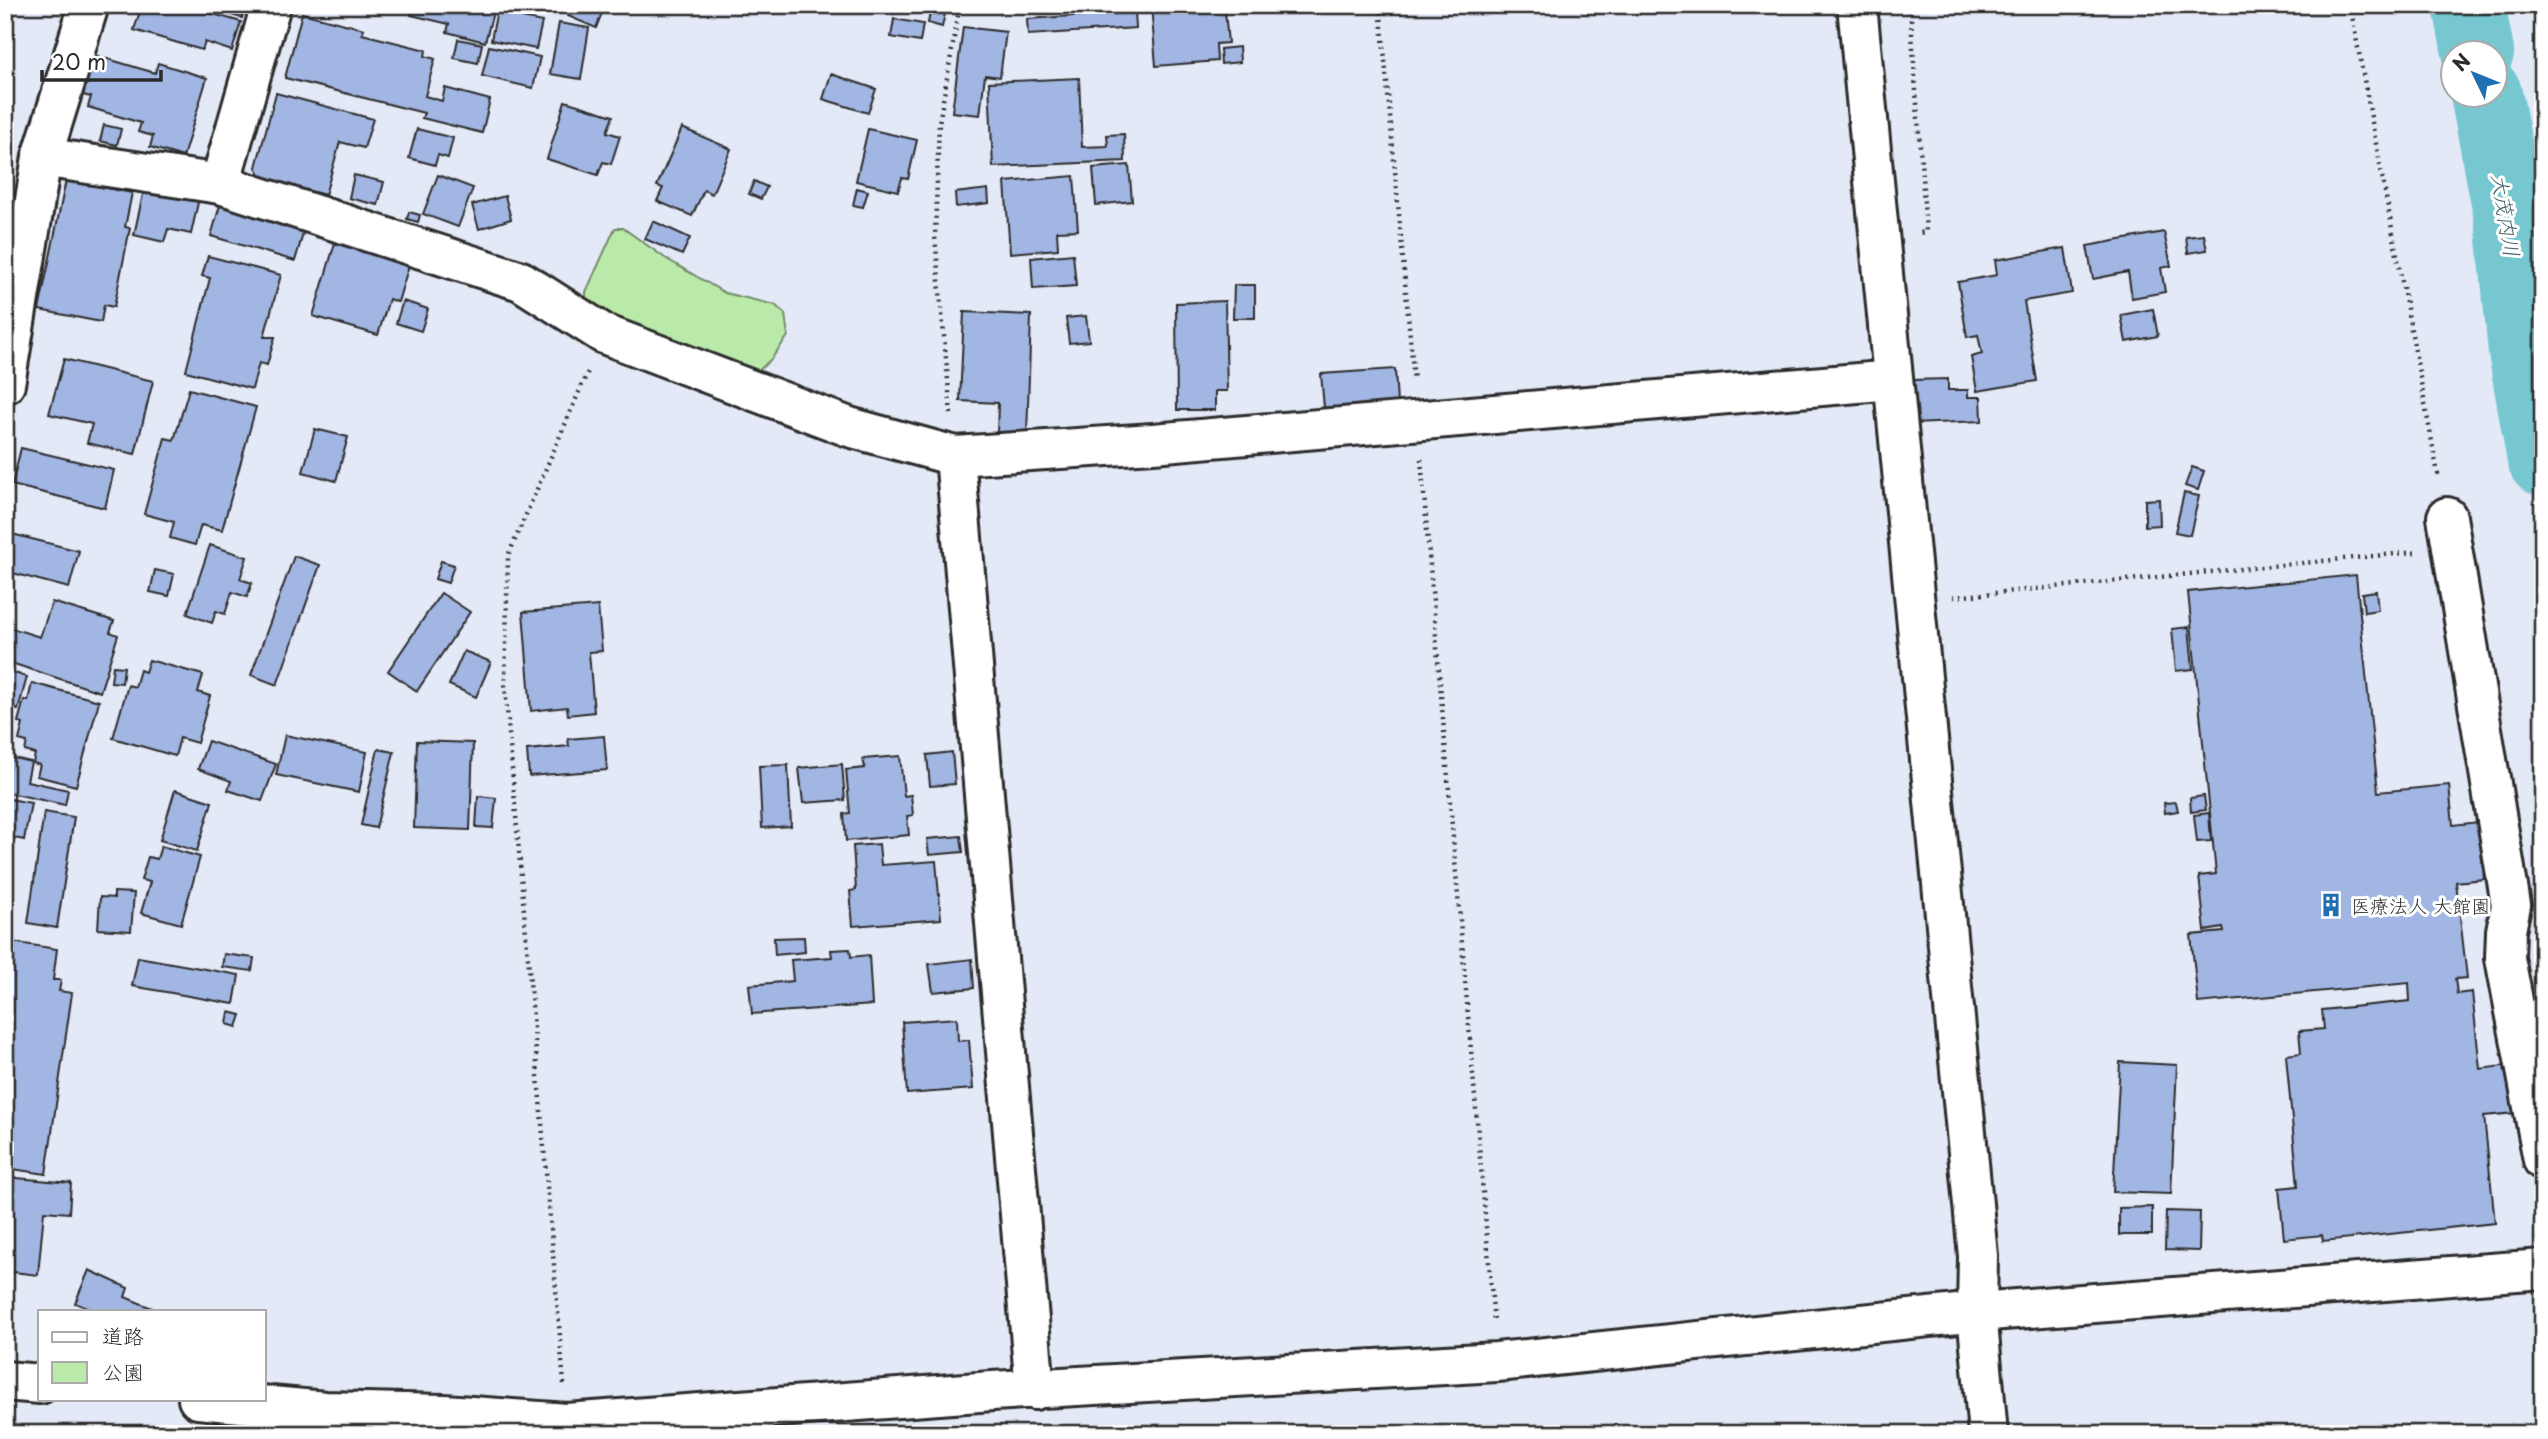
<svg xmlns="http://www.w3.org/2000/svg" width="2548" height="1439" viewBox="0 0 2548 1439" font-family="'Playpen Sans','Klee One',sans-serif">
  <rect width="100%" height="100%" fill="#e3e9f7"/>
  <filter id="ink" filterUnits="userSpaceOnUse"><feTurbulence type="fractalNoise" baseFrequency=".0143" numOctaves="2"/><feDisplacementMap in="SourceGraphic" scale="14" xChannelSelector="R" yChannelSelector="G"/><feConvolveMatrix kernelMatrix="1 2 1 2 8 2 1 2 1" color-interpolation-filters="sRGB"/></filter>
  <g filter="url(#ink)">
    <polygon fill="#baeaa9" stroke="#728a6a" stroke-width="2" points="615,228 623,228 665,258 725,293 775,305 785,314 788,336 771,359 750,379 586,313 586,292"/>
    <g fill="none" stroke-linecap="round" stroke-linejoin="round">
      <g stroke="#76c7d0" stroke-width="72">
        <polyline points="2469,5 2478,52"/>
        <polyline points="2486,94 2512,227 2524,351 2543,460"/>
      </g>
    </g>
    <g fill="#a2b6e4" stroke="#2b2b2b" stroke-width="2">
      <polygon points="142,5 182,5 241,22 232,51 205,42 202,50 134,30"/>
      <polygon points="195,5 246,5 242,18"/>
      <polygon points="394,5 495,5 485,42 447,32 449,24 411,15 412,10"/>
      <polygon points="498,5 525,7 522,18 542,22 536,49 491,40"/>
      <polygon points="572,5 605,5 596,28 568,16"/>
      <polygon points="898,5 947,5 942,27 928,23 930,13"/>
      <polygon points="1151,5 1231,5 1231,10 1225,11 1228,43 1216,44 1217,61 1156,66"/>
      <polygon points="1135,12 1136,28 1028,35 1027,19"/>
      <polygon points="302,13 364,29 362,34 426,50 425,56 435,59 425,96 442,101 445,88 490,100 482,133 422,118 424,113 285,78"/>
      <polygon points="894,19 923,24 920,42 891,37"/>
      <polygon points="559,23 589,28 581,79 550,74"/>
      <polygon points="963,27 1006,32 1000,77 985,75 980,115 952,112"/>
      <polygon points="458,39 482,44 478,63 454,58"/>
      <polygon points="489,46 540,57 533,88 482,76"/>
      <polygon points="1239,47 1240,62 1221,64 1220,49"/>
      <polygon points="91,54 155,73 158,63 207,78 183,157 150,147 153,136 138,132 141,123 88,107 91,97 79,94"/>
      <polygon points="831,74 876,89 868,113 823,99"/>
      <polygon points="1079,78 1082,147 1108,146 1107,135 1124,134 1125,161 993,167 989,82"/>
      <polygon points="276,93 373,119 364,148 340,142 325,195 262,178 256,167"/>
      <polygon points="565,101 613,116 607,132 620,136 611,164 603,162 598,175 547,159"/>
      <polygon points="104,125 121,129 117,145 100,141"/>
      <polygon points="682,128 731,149 712,194 704,190 692,216 657,201 663,188 657,186"/>
      <polygon points="417,129 453,138 448,158 438,155 435,165 409,158"/>
      <polygon points="868,129 917,140 908,179 902,178 898,191 856,181"/>
      <polygon points="1129,165 1132,201 1096,205 1093,168"/>
      <polygon points="354,175 384,182 378,205 349,198"/>
      <polygon points="438,175 473,188 458,227 423,214"/>
      <polygon points="1074,176 1078,230 1057,231 1058,249 1010,253 1005,182"/>
      <polygon points="66,180 132,193 125,227 130,228 114,307 104,305 101,322 39,310"/>
      <polygon points="754,181 767,187 761,199 749,194"/>
      <polygon points="145,185 199,198 191,234 168,229 164,242 134,235"/>
      <polygon points="857,188 868,191 863,207 853,205"/>
      <polygon points="988,189 989,203 956,207 955,193"/>
      <polygon points="505,196 511,219 479,229 472,205"/>
      <polygon points="221,202 305,227 295,261 211,236"/>
      <polygon points="409,212 420,215 418,222 407,219"/>
      <polygon points="653,221 690,238 682,255 645,239"/>
      <polygon points="2164,232 2171,266 2161,268 2165,292 2132,298 2128,272 2093,279 2087,246"/>
      <polygon points="2204,235 2207,250 2188,253 2186,237"/>
      <polygon points="335,243 409,265 398,302 389,299 378,335 313,316"/>
      <polygon points="2065,248 2072,293 2024,301 2037,381 1977,391 1971,357 1982,354 1978,335 1967,337 1958,282 1997,275 1995,260"/>
      <polygon points="1073,254 1076,286 1033,289 1031,258"/>
      <polygon points="208,256 281,275 264,337 275,337 267,365 259,363 252,389 186,371 210,278 202,276"/>
      <polygon points="1234,285 1255,285 1255,318 1233,318"/>
      <polygon points="403,301 428,309 421,331 396,323"/>
      <polygon points="1225,301 1227,391 1215,391 1215,410 1177,410 1176,303"/>
      <polygon points="2153,309 2158,336 2126,342 2121,315"/>
      <polygon points="964,312 1031,315 1027,436 997,435 998,403 960,401"/>
      <polygon points="1086,316 1089,341 1069,343 1066,318"/>
      <polygon points="64,359 153,381 135,454 87,443 92,424 49,414"/>
      <polygon points="1395,369 1397,403 1324,408 1321,374"/>
      <polygon points="1948,379 1948,390 1968,390 1968,397 1981,397 1982,421 1912,424 1911,380"/>
      <polygon points="189,389 256,407 222,530 201,525 195,545 170,538 174,522 144,514 165,438 174,440"/>
      <polygon points="315,429 348,437 336,481 303,472"/>
      <polygon points="21,448 114,470 105,508 12,485"/>
      <polygon points="2192,467 2204,471 2198,490 2185,486"/>
      <polygon points="2184,493 2199,496 2190,535 2175,532"/>
      <polygon points="2159,499 2160,525 2145,526 2145,500"/>
      <polygon points="12,534 79,551 69,588 5,571 5,558"/>
      <polygon points="210,545 247,557 240,579 252,583 247,597 232,592 225,614 216,611 212,623 187,614"/>
      <polygon points="294,556 320,565 277,685 251,675"/>
      <polygon points="441,561 454,565 448,583 435,579"/>
      <polygon points="155,570 174,574 169,596 150,592"/>
      <polygon points="2356,575 2378,792 2449,785 2453,825 2478,822 2484,879 2456,882 2467,978 2455,979 2457,994 2472,992 2480,1069 2511,1065 2516,1113 2484,1116 2495,1223 2323,1241 2322,1235 2284,1239 2279,1188 2298,1186 2286,1055 2301,1053 2299,1031 2324,1029 2322,1010 2410,1001 2409,983 2198,1003 2191,935 2224,932 2223,928 2205,931 2199,876 2216,874 2188,592"/>
      <polygon points="2376,591 2378,610 2364,612 2362,593"/>
      <polygon points="441,593 470,612 417,691 388,671"/>
      <polygon points="52,602 114,621 110,632 118,635 100,692 5,661 5,626 40,637"/>
      <polygon points="598,606 602,651 589,652 594,712 568,715 567,707 531,711 523,612"/>
      <polygon points="2189,627 2193,669 2176,671 2172,629"/>
      <polygon points="464,651 491,662 476,697 449,685"/>
      <polygon points="149,660 203,675 198,692 210,696 197,743 180,738 175,756 113,738 128,685 135,687 140,670 145,672"/>
      <polygon points="113,666 124,667 122,683 111,682"/>
      <polygon points="5,670 27,677 18,710 5,707"/>
      <polygon points="32,683 99,701 76,786 37,776 40,765 33,763 35,754 25,751 27,742 19,740 23,724 18,722 24,700 28,701"/>
      <polygon points="285,735 367,752 359,792 276,775"/>
      <polygon points="604,736 607,770 529,776 527,750 569,746 568,739"/>
      <polygon points="208,741 276,764 262,801 228,790 231,781 198,769"/>
      <polygon points="417,741 473,743 470,830 414,828"/>
      <polygon points="378,749 394,752 376,828 361,825"/>
      <polygon points="952,752 955,784 930,786 927,755"/>
      <polygon points="5,756 31,762 27,781 68,790 65,805 5,792"/>
      <polygon points="900,756 904,796 911,795 913,815 907,816 909,835 846,841 844,814 850,813 846,770 865,768 863,759"/>
      <polygon points="842,764 845,800 803,803 799,768"/>
      <polygon points="788,765 791,826 762,828 759,766"/>
      <polygon points="175,790 212,802 197,851 160,840"/>
      <polygon points="478,796 496,798 493,828 476,827"/>
      <polygon points="2204,796 2206,810 2191,812 2190,798"/>
      <polygon points="5,798 31,803 24,840 5,836"/>
      <polygon points="2176,802 2178,811 2165,813 2164,803"/>
      <polygon points="44,812 74,817 57,928 28,923"/>
      <polygon points="2209,813 2211,841 2197,842 2194,815"/>
      <polygon points="961,836 963,852 929,855 927,839"/>
      <polygon points="879,844 881,865 936,861 941,919 853,926 850,891 856,890 853,846"/>
      <polygon points="161,846 200,857 181,924 141,913 150,882 141,880 148,857 157,859"/>
      <polygon points="114,892 134,893 131,931 98,929 100,897 114,898"/>
      <polygon points="5,912 10,913 8,927 5,927"/>
      <polygon points="804,937 805,952 775,955 774,938"/>
      <polygon points="5,941 57,949 53,980 61,980 59,991 72,993 46,1174 5,1168"/>
      <polygon points="850,949 851,957 869,955 872,1005 752,1014 749,985 793,981 791,960 832,957 831,950"/>
      <polygon points="224,954 254,958 252,971 222,967"/>
      <polygon points="138,957 239,975 234,1004 132,986"/>
      <polygon points="972,959 974,988 933,992 929,964"/>
      <polygon points="229,1012 241,1015 237,1027 227,1024"/>
      <polygon points="957,1018 958,1041 969,1040 973,1089 907,1094 902,1022"/>
      <polygon points="2120,1062 2177,1065 2171,1194 2113,1192"/>
      <polygon points="5,1177 71,1183 69,1213 44,1211 38,1275 5,1271"/>
      <polygon points="2152,1207 2152,1235 2119,1235 2119,1208"/>
      <polygon points="2166,1211 2200,1212 2199,1251 2165,1250"/>
      <polygon points="89,1270 128,1288 125,1297 159,1311 95,1311 75,1303"/>
    </g>
    <g fill="none" stroke-linecap="round" stroke-linejoin="round">
      <g stroke="#2b2b2b" stroke-width="44">
        <g id="minor">
          <polyline points="1857,5 1978,1256 1977,1312 1988,1434"/>
          <polyline points="42,157 220,184 521,281 604,334 849,427 955,456 1153,443 1893,380"/>
          <polyline points="220,184 271,5"/>
          <polyline points="5,384 42,157 89,5"/>
          <polyline points="955,456 1035,1390"/>
          <polyline points="2447,517 2511,905 2506,931 2505,958 2543,1160"/>
          <polyline points="5,1381 40,1384"/>
          <polyline points="198,1399 325,1411 444,1414 567,1423 992,1391 1497,1362 1977,1312 2543,1269"/>
        </g>
      </g>
      <g stroke="#2b2b2b" stroke-width="4.5" stroke-dasharray="2 5" stroke-linecap="butt">
        <polyline points="1380,5 1414,381"/>
        <polyline points="1910,5 1926,232 1918,233"/>
        <polyline points="2350,5 2439,479"/>
        <polyline points="951,414 935,236 939,123 960,5"/>
        <polyline points="1421,459 1494,1322"/>
        <polyline points="1953,597 2415,552"/>
        <polyline points="564,1384 505,686 508,556 589,369"/>
      </g>
      <use href="#minor" stroke="#fff" stroke-width="38"/>
    </g>
  </g>
  <defs>
    <g id="building-bare" transform="scale(1.89)"><path d="M-4-6H4V6H1V3H-1V6H-4ZM-2.5-4.3h1.7v1.8h-1.7ZM.8-4.3h1.7v1.8H.8ZM-2.5-1h1.7V.8h-1.7ZM.8-1h1.7V.8H.8Z" fill="#1f6fb2" stroke="#fff" stroke-width="2.5" paint-order="stroke"/></g>
  </defs>
  <g fill-rule="evenodd">
    <use href="#building-bare" x="2331" y="905"/>
  </g>
  <g text-anchor="middle" dominant-baseline="central" stroke-width="6" stroke-linejoin="round" paint-order="stroke">
    <g font-size="19" fill="#2b2b2b" stroke="#fff" text-anchor="start">
      <text x="2351" y="905">医療法人 大館園</text>
    </g>
    <g font-size="21" font-style="italic" fill="#456265" stroke="#fff">
      <text transform="translate(2507 215) rotate(81)">大茂内川</text>
    </g>
  </g>
  <rect width="2548" height="1439" fill="none" stroke="#fff" stroke-width="28"/>
  <rect x="14" y="14" width="2520" height="1411" fill="none" stroke="#2b2b2b" stroke-width="2.5" filter="url(#ink)"/>
  <rect x="38" y="1310" width="228" height="91" fill="#ffffff" stroke="#aaaaaa" stroke-width="2"/>
  <rect x="52" y="1332" width="35" height="10" fill="#ffffff" stroke="#aaaaaa" stroke-width="2"/>
  <text x="102" y="1344" font-size="21" fill="#2b2b2b">道路</text>
  <rect x="52" y="1362" width="35" height="21" fill="#baeaa9" stroke="#aaaaaa" stroke-width="2"/>
  <text x="102" y="1380" font-size="21" fill="#2b2b2b">公園</text>
  <g transform="translate(2474 74) rotate(313)"><circle r="33" fill="#ffffff" stroke="#aaaaaa" stroke-width="2"/>
  <path d="M0-5L12 26L0 18L-12 26Z" fill="#1f6fb2"/>
  <text y="-10" font-size="19" font-weight="bold" text-anchor="middle" fill="#2b2b2b">N</text>
  </g>
  <path d="M42 70v10h119v-10" fill="none" stroke="#2b2b2b" stroke-width="3.5"/>
  <text x="52" y="70" font-size="21" fill="#2b2b2b" stroke="#ffffff" stroke-width="5" paint-order="stroke">20 m</text>
</svg>
